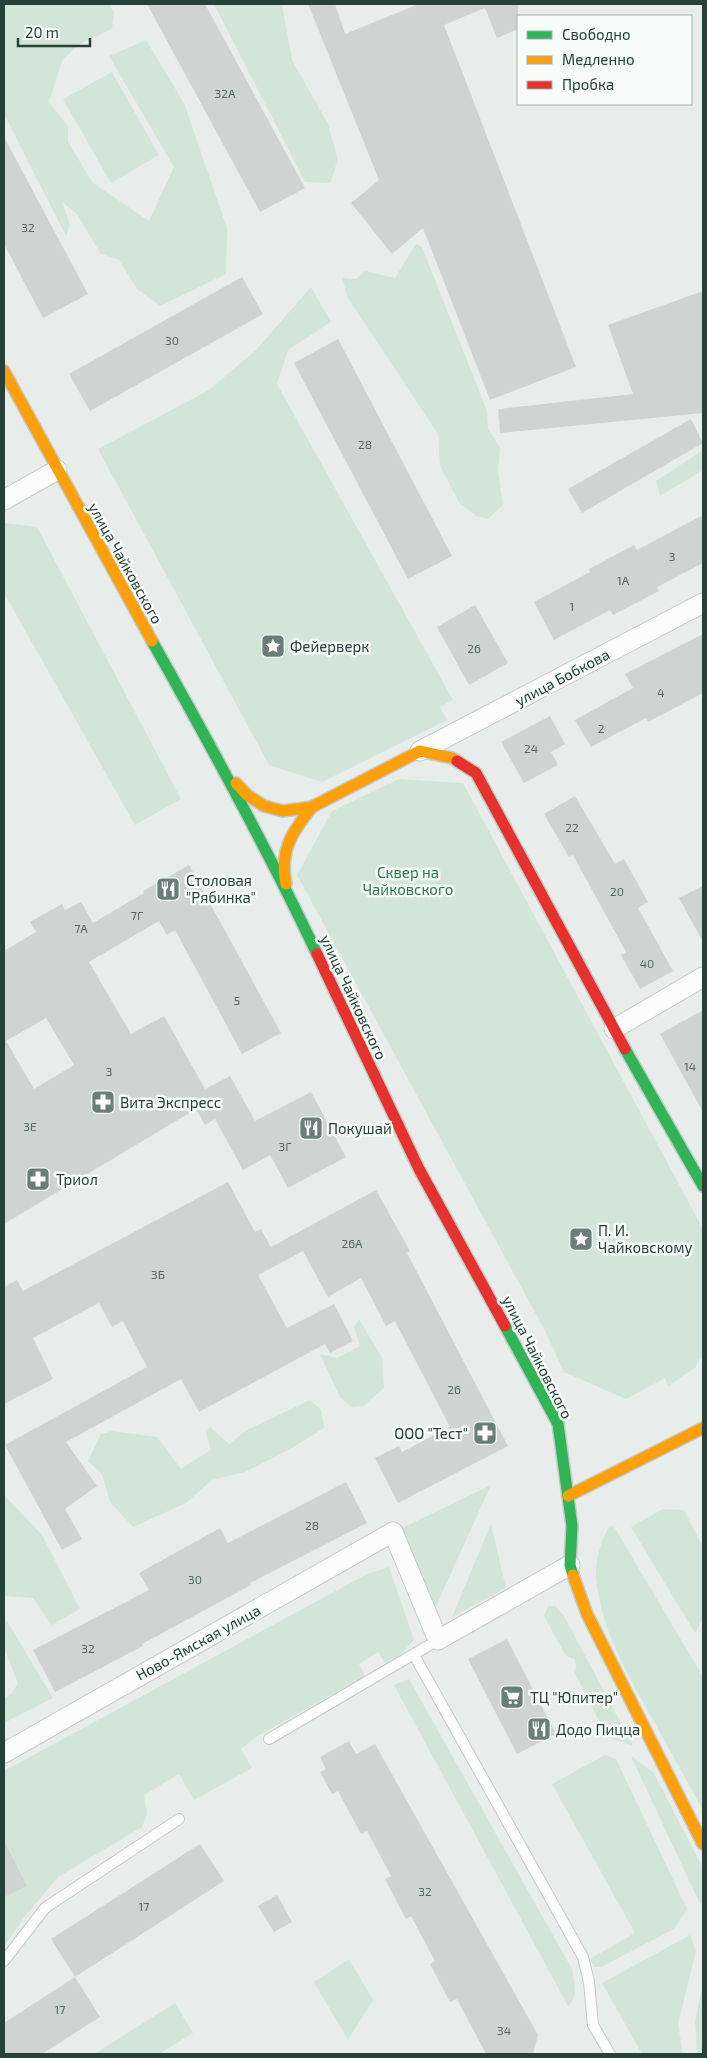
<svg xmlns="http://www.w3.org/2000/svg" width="707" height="2058" viewBox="0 0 707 2058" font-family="'Exo 2',sans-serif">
  <rect width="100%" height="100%" fill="#e8edeb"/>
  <g fill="#d1e6d8">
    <polygon points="4,4 110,4 114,13 112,29 78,45 62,61 49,102 68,126 68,142 93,183 149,221 174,167 109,56 146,40 184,103 227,228 226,274 160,306 137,289 119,260 101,254 77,214 62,202 70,225 66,236 4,114"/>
    <polygon points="214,4 282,4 292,60 328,124 338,160 330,183 305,182"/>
    <polygon points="112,72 159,155 111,183 63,99"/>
    <polygon points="416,244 422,247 487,411 488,428 500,448 498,471 503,505 488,519 478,517 460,504 440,466 438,434 348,298 342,278 356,279 365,271 395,278"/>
    <polygon points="311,287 331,322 288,350 277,384 453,700 440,707 447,720 322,782 269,765 98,449 209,390 256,350"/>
    <polygon points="703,450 703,470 660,496 656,481"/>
    <polygon points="4,523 37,527 181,799 135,825 4,593"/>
    <polygon points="399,779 463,783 703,1229 703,1358 698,1361 696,1367 668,1386 665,1378 626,1399 564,1372 544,1329 297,875 332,811"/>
    <polygon points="359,1319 382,1358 384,1388 363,1406 351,1407 340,1397 320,1354 337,1358 360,1346 354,1327"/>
    <polygon points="310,1400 321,1410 324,1428 292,1448 245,1472 212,1480 186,1503 133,1527 110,1502 102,1474 88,1461 101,1434 112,1431 157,1437 181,1469 211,1450 206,1433 210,1427 229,1444 247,1430"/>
    <polygon points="491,1485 432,1615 400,1529"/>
    <polygon points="4,1495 42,1535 80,1609 51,1625 33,1598 4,1596"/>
    <polygon points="663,1509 684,1510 703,1547 703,1618 695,1633 631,1527"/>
    <polygon points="491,1524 506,1588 452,1617"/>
    <path d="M613,1525L703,1677V1810C686,1780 670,1750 653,1720C628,1675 601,1630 596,1578C595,1561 600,1542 609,1527Z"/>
    <polygon points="389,1567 414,1640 398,1657 385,1663 378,1652 359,1664 365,1676 256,1737 241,1749 252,1768 194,1800 179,1774 144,1795 147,1814 142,1827 58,1877 23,1919 4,1947 4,1897 26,1886 15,1863 4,1869 4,1771 367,1574"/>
    <polygon points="548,1606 555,1606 564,1616 633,1746 607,1737 575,1673 576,1667 575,1659 566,1656 544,1616"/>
    <polygon points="7,1621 53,1698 4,1723 4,1699 12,1693 18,1683 4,1648 4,1623"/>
    <path d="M409,1679L572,1969C574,1983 579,1996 568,2006L394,1685Z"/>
    <polygon points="605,1755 616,1759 687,1909 674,1929 601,1967 594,1967 590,1959 635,1933 552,1784"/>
    <polygon points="631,1756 654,1773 703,1868 703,1902 700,1904"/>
    <polygon points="690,1935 696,1951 678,2024 683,2054 642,2054 602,1983"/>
    <polygon points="349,1959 373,2000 348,2040 314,1982"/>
    <polygon points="703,1990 703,2054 697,2054 695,2021 701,1993"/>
    <polygon points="175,2003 193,2033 159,2054 94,2054"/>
  </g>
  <g fill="#cfd4d2" fill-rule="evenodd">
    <polygon points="147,4 205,4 305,188 260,212"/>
    <polygon points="308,4 335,4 345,34 419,4 518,4 518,29 497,38 485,8 444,25 576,367 490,400 423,228 392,254 351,203 379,180"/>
    <polygon points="4,137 88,294 43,318 4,244"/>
    <polygon points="242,277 263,314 90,411 69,374"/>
    <polygon points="703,291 703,413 500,433 498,409 633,394 608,325"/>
    <polygon points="338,339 452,556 408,579 294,363"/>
    <polygon points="691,419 703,443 582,513 568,489"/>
    <polygon points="703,515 703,563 657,587 659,591 613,615 610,610 554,640 534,602 590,572 589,569 634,545 637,550"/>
    <polygon points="475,605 508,663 469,685 437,627"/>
    <polygon points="703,634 703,693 648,722 646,718 591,747 575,720 633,688 625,674"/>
    <polygon points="550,716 565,744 551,752 558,765 524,783 501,742"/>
    <polygon points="575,796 615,864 624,859 648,902 638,908 673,971 640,989 621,955 626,952 573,855 569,857 544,814"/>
    <path d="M189,865L281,1033L242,1054L175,930L167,935L159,921L89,962L131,1034L164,1016L205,1089L230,1076L255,1121L311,1092L346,1157L288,1188L270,1155L243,1170L215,1119L205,1125L196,1109L4,1224V951L36,932L30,922L62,904L65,910L81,902L93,923L144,893L143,891ZM46,1018L74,1065L34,1089L6,1041Z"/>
    <polygon points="703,886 703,942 679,898"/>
    <polygon points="703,1010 703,1112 660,1034"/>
    <polygon points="228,1182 255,1232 261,1229 271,1247 376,1190 410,1251 407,1253 508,1446 398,1503 375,1458 399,1446 402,1452 450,1427 395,1321 386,1326 361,1278 328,1297 303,1251 258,1275 287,1328 334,1304 353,1341 330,1353 325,1344 199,1412 181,1379 66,1442 97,1486 65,1509 82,1539 62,1550 5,1445 147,1367 123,1321 112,1327 99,1303 33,1338 53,1379 4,1404 4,1287 17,1280 23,1291"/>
    <polygon points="346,1482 367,1523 250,1583 251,1585 142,1644 143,1646 55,1692 33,1650 149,1590 139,1573 220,1528 228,1543"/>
    <polygon points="507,1639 556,1734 517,1754 468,1659"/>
    <polygon points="349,1741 356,1754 375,1744 538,2035 533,2054 486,2054 457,1999 450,2002 430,1964 435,1961 411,1916 406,1919 385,1879 391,1876 367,1831 361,1834 338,1791 332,1794 320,1772 326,1769 320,1757"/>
    <polygon points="4,1841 27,1886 4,1897"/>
    <polygon points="200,1844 224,1881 75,1977 51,1939"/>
    <polygon points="277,1895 292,1922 274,1932 258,1906"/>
    <polygon points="75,1977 100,2017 42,2054 4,2054 4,2023"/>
  </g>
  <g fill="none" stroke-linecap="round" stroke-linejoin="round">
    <g stroke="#c5cac8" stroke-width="12">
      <g id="lane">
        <polyline points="414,1655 583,1957 589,1982 593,2025 610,2054"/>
        <polyline points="269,1739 438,1640"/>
        <polyline points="4,1961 45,1908 179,1819"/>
      </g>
    </g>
    <g stroke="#c5cac8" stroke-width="21">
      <g id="street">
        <polyline points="4,500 57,470"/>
        <polyline points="420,751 703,603"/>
        <polyline points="614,1029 703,977"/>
        <polyline points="4,1753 393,1532 438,1640 570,1565"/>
      </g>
    </g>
    <g stroke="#c3cbc8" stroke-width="14">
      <g id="fast">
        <path d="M152,641C210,744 267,848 317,954"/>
        <polyline points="625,1049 703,1186"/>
        <polyline points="505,1326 558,1424 572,1526 570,1565 573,1575"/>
      </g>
    </g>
    <g stroke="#c3cbc8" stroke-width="14">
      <g id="slow">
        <polyline points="4,371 152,641"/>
        <polyline points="236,783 247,795 264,806 283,811 312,807 420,751 452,758 457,761"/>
        <path d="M286,884C279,851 292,832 312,807"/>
        <polyline points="568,1496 703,1428"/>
        <polyline points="573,1575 587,1614 703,1844"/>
      </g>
    </g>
    <g stroke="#c3cbc8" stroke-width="14">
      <g id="jam">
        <polyline points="457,761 476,773 625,1049"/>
        <polyline points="317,954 419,1169 505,1326"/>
      </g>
    </g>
    <use href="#lane" stroke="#fcfcfc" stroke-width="10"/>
    <use href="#street" stroke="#fcfcfc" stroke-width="19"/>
    <use href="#fast" stroke="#30b455" stroke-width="11"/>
    <use href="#slow" stroke="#ff9f0a" stroke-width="11"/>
    <use href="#jam" stroke="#e5322d" stroke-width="11"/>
  </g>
  <defs>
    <g id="sight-square" transform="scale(1.25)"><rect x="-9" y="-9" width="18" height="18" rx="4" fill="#697e78" stroke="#f7fbf9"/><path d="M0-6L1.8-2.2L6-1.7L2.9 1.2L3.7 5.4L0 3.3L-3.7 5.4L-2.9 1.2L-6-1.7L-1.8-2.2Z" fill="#fff"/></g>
    <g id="restaurant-square" transform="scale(1.25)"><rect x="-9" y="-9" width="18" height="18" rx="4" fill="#697e78" stroke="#f7fbf9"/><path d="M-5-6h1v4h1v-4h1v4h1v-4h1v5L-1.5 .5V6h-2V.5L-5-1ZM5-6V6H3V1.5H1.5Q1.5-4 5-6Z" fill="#fff"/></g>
    <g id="pharmacy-square" transform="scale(1.25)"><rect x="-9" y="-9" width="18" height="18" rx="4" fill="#697e78" stroke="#f7fbf9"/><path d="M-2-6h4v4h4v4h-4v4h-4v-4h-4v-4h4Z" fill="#fff"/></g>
    <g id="supermarket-square" transform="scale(1.25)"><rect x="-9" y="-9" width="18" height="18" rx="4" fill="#697e78" stroke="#f7fbf9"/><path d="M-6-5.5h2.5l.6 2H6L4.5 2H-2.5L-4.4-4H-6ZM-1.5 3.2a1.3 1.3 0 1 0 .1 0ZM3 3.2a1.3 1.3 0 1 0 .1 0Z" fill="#fff"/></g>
  </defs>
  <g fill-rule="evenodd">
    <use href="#sight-square" x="273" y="646"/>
    <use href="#restaurant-square" x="168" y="889"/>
    <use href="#pharmacy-square" x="103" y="1102"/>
    <use href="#restaurant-square" x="311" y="1128"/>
    <use href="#pharmacy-square" x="38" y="1179"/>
    <use href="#sight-square" x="581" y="1239"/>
    <use href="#pharmacy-square" x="485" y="1433"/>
    <use href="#supermarket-square" x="512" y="1697"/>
    <use href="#restaurant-square" x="539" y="1729"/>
  </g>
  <g text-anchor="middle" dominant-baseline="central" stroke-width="5" stroke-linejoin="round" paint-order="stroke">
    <g font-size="12" fill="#506761">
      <text x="225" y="93">32А</text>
      <text x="28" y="227">32</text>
      <text x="172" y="340">30</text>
      <text x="365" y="444">28</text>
      <text x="672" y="556">3</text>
      <text x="623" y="580">1А</text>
      <text x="572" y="606">1</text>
      <text x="474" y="648">26</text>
      <text x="661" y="692">4</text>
      <text x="601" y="728">2</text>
      <text x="531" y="748">24</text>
      <text x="572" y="827">22</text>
      <text x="617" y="891">20</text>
      <text x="137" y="915">7Г</text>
      <text x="81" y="928">7А</text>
      <text x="647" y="963">40</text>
      <text x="237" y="1000">5</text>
      <text x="690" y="1066">14</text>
      <text x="109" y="1071">3</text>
      <text x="30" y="1126">3Е</text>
      <text x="285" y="1146">3Г</text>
      <text x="352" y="1243">26А</text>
      <text x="158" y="1274">3Б</text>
      <text x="454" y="1389">26</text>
      <text x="312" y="1525">28</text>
      <text x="195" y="1579">30</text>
      <text x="88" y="1648">32</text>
      <text x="425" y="1891">32</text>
      <text x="144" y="1906">17</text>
      <text x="60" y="2009">17</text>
      <text x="504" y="2030">34</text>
    </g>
    <g font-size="15" fill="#24423a" stroke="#f7fbf9">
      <text transform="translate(126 563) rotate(61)">улица Чайковского</text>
      <text transform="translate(562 677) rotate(-28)">улица Бобкова</text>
      <text transform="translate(354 997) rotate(65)">улица Чайковского</text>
      <text transform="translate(538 1357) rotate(63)">улица Чайковского</text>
      <text transform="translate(198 1642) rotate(-29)">Ново-Ямская улица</text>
    </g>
    <g font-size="15" fill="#24423a" stroke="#f7fbf9" text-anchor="start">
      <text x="290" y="646">Фейерверк</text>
      <text x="186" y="880">Столовая<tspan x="186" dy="17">"Рябинка"</tspan></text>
      <text x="120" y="1102">Вита Экспресс</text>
      <text x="328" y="1128">Покушай</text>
      <text x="56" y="1179">Триол</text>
      <text x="598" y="1230">П. И.<tspan x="598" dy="17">Чайковскому</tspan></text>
      <text x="468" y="1433" text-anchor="end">ООО "Тест"</text>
      <text x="530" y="1697">ТЦ "Юпитер"</text>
      <text x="556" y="1729">Додо Пицца</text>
    </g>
    <g font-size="15" fill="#2d7a4b" stroke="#f7fbf9">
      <text x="408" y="872">Сквер на<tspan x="408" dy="17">Чайковского</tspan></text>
    </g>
  </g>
  <rect width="707" height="2058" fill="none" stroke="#24423a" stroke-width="10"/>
  <rect x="517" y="15" width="175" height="90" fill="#f7fbf9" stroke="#a3b1ad"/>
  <rect x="527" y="31" width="25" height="8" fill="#30b455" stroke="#a3b1ad"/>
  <text x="562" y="40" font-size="15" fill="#24423a">Свободно</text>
  <rect x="527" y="56" width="25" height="8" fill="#ff9f0a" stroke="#a3b1ad"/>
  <text x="562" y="65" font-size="15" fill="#24423a">Медленно</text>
  <rect x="527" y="81" width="25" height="8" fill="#e5322d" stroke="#a3b1ad"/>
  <text x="562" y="90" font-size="15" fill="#24423a">Пробка</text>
  <path d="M18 38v8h72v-8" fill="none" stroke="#24423a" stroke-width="2.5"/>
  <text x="25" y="38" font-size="15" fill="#24423a" stroke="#f7fbf9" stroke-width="4" paint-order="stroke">20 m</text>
</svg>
